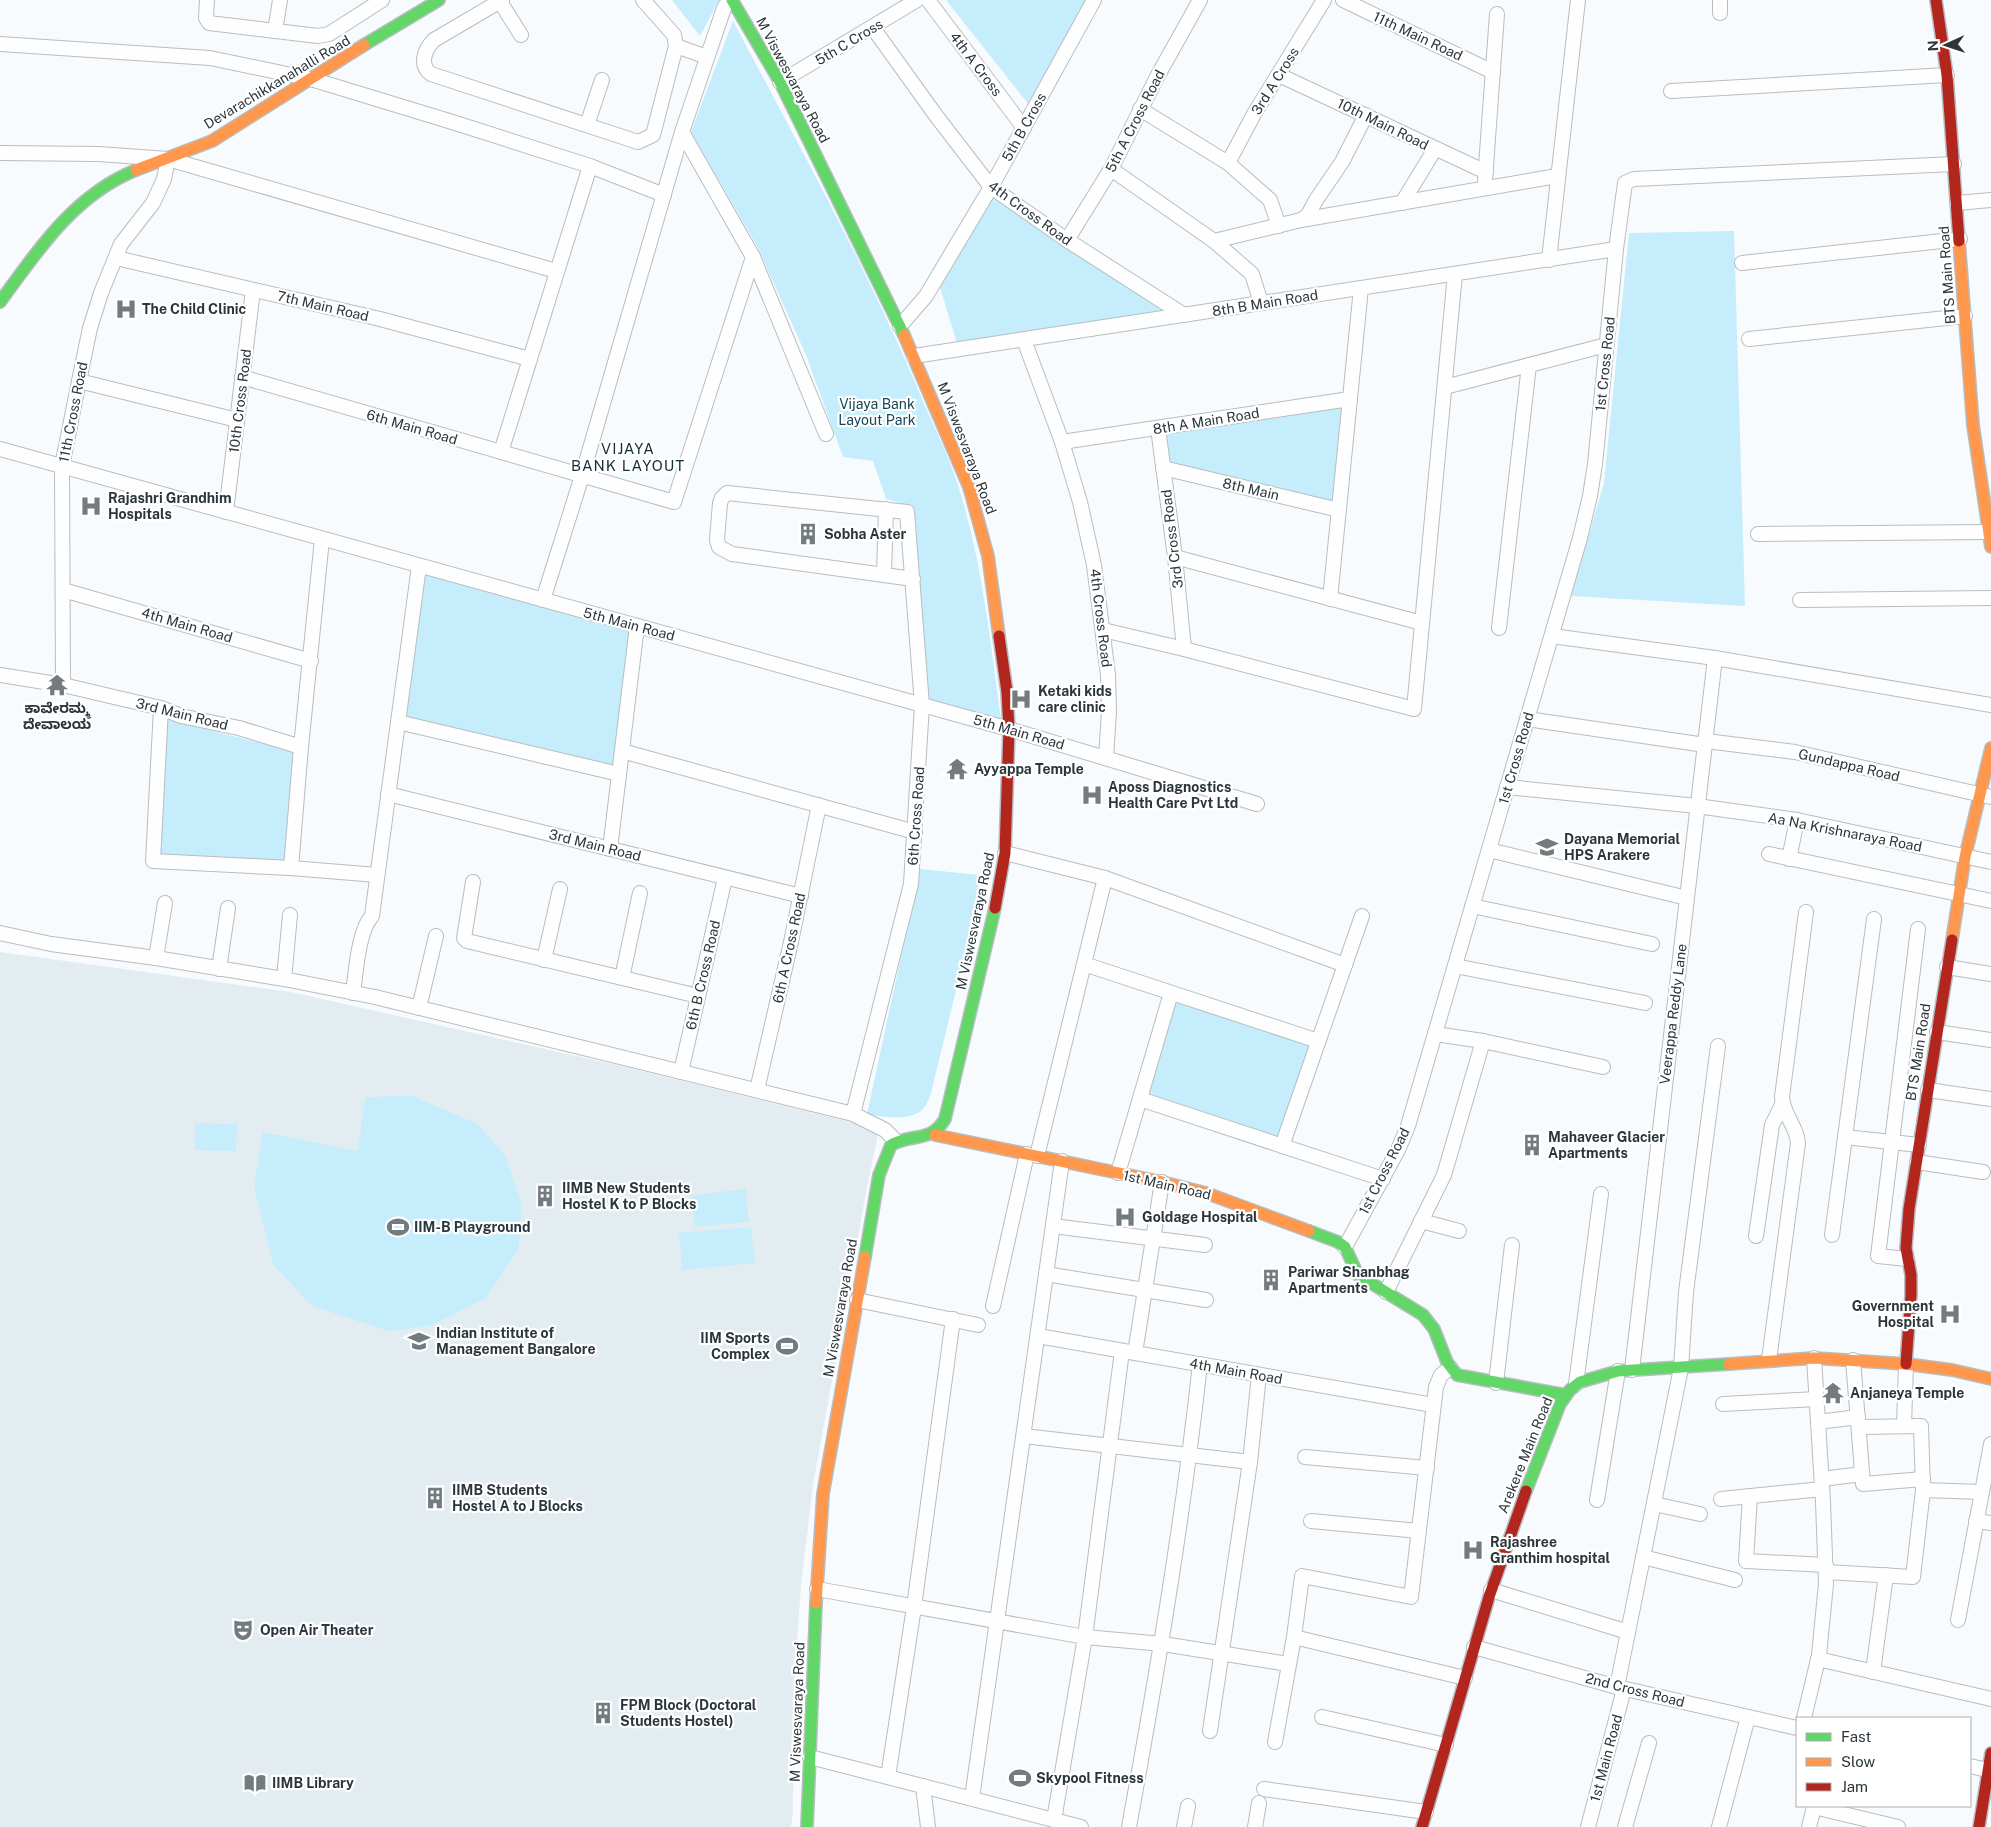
<svg xmlns="http://www.w3.org/2000/svg" width="1991" height="1827" viewBox="0 0 1991 1827" font-family="'Public Sans','Noto Sans Kannada',sans-serif">
  <rect width="100%" height="100%" fill="#f8fbfd"/>
  <polygon fill="#e3edf1" points="0,952 291,992 621,1066 879,1129 865,1198 813,1485 801,1586 794,1687 793,1813 791,1827 0,1827"/>
  <g fill="#c5edfb">
    <polygon points="672,0 719,0 700,36"/>
    <polygon points="946,0 1094,0 1033,110"/>
    <path d="M733,21C798,144 866,266 920,394C932,423 947,452 957,482C982,559 990,640 1001,720L927,702L912,507L886,499L873,461L843,457L806,355L757,246L691,132Z"/>
    <polygon points="991,187 1184,315 959,350 937,277"/>
    <polygon points="1734,231 1745,606 1571,596 1604,483 1629,233"/>
    <polygon points="1350,399 1339,510 1163,468 1158,428"/>
    <polygon points="419,566 637,626 619,774 398,722"/>
    <polygon points="165,719 293,751 285,863 158,856"/>
    <path d="M920,869L980,875L969,937L931,1093C929,1098 927,1104 924,1108C912,1122 883,1117 867,1114Z"/>
    <polygon points="1171,993 1318,1041 1282,1146 1140,1099"/>
    <polygon points="412,1096 478,1124 506,1157 521,1202 519,1248 486,1298 430,1326 388,1331 312,1306 273,1264 254,1187 263,1132 358,1151 365,1097"/>
    <polygon points="195,1123 237,1124 236,1151 195,1150"/>
    <polygon points="746,1189 749,1222 695,1227 691,1195"/>
    <polygon points="751,1227 755,1263 682,1270 679,1233"/>
  </g>
  <g fill="none" stroke-linecap="round" stroke-linejoin="round">
    <g stroke="#b7bdc0" stroke-width="16">
      <g id="street">
        <polyline points="207,0 206,18 209,23 318,36 329,34 382,0"/>
        <polyline points="499,0 521,35"/>
        <path d="M502,0L434,40C424,50 419,65 431,74L638,142L653,135L676,46L674,35L643,0"/>
        <polyline points="928,0 1024,128"/>
        <polyline points="1343,0 1493,72"/>
        <polyline points="1720,13 1720,0"/>
        <polyline points="873,28 937,117 991,187 1067,240 1184,315"/>
        <polyline points="275,31 280,0"/>
        <polyline points="0,44 210,58 311,79 449,121 590,166 664,195"/>
        <polyline points="676,46 707,57"/>
        <polyline points="1279,75 1486,172"/>
        <polyline points="780,82 917,0"/>
        <polyline points="1671,91 1947,75"/>
        <polyline points="1140,109 1228,163 1270,200 1279,226"/>
        <polyline points="587,125 602,80"/>
        <polyline points="0,153 99,154 168,159 556,271"/>
        <polyline points="1228,163 1254,114 1324,0"/>
        <polyline points="1111,169 1214,241 1252,274 1261,303"/>
        <polyline points="1485,180 1497,14"/>
        <polyline points="1402,203 1435,149"/>
        <polyline points="1957,203 1991,200"/>
        <polyline points="1301,220 1308,215 1316,200 1342,162 1366,115"/>
        <polyline points="1067,240 1111,169 1157,77 1200,0"/>
        <polyline points="1214,241 1301,220 1557,176"/>
        <polyline points="753,257 826,434"/>
        <polyline points="116,258 380,319 530,359"/>
        <polyline points="1549,260 1578,0"/>
        <polyline points="1742,263 1960,239"/>
        <polyline points="900,326 926,296 991,187 1094,0"/>
        <polyline points="1749,339 1965,316"/>
        <polyline points="1024,340 1062,442 1080,502 1094,565 1108,675 1109,711 1106,758"/>
        <polyline points="914,356 1616,249"/>
        <polyline points="242,377 674,502 753,257 682,132"/>
        <polyline points="79,381 237,420"/>
        <polyline points="1445,387 1606,345"/>
        <polyline points="1158,428 1175,557 1184,649"/>
        <polyline points="1062,442 1350,399"/>
        <polyline points="0,449 1009,729 1257,804"/>
        <polyline points="501,452 590,166"/>
        <polyline points="1163,468 1339,510"/>
        <polyline points="226,512 253,290"/>
        <polyline points="1758,534 1989,532"/>
        <polyline points="1175,557 1422,623"/>
        <polyline points="884,575 886,509"/>
        <polyline points="63,590 311,661"/>
        <polyline points="1330,599 1361,288"/>
        <polyline points="543,600 582,476 682,132 724,8 729,0"/>
        <polyline points="1800,600 1991,598"/>
        <polyline points="1499,628 1529,365"/>
        <polyline points="1103,630 1184,649 1414,709 1455,274"/>
        <polyline points="1552,636 1715,658 1991,705"/>
        <polyline points="0,675 63,685 161,708 181,716 239,728 301,747"/>
        <polyline points="63,685 62,466 79,381 90,328 101,293 121,244 153,203 164,179 168,159"/>
        <polyline points="161,708 153,861 291,868 377,875"/>
        <polyline points="1527,719 1705,745"/>
        <polyline points="398,722 619,774"/>
        <polyline points="1706,741 1795,752 1991,797"/>
        <polyline points="622,751 915,832"/>
        <polyline points="1507,787 1697,806 1797,820 1991,862"/>
        <polyline points="388,794 801,896"/>
        <polyline points="610,849 637,626"/>
        <polyline points="1489,850 1687,898"/>
        <polyline points="1005,853 1105,878 1345,965"/>
        <polyline points="1769,854 1991,901"/>
        <polyline points="1789,859 1797,820"/>
        <polyline points="291,868 301,747 322,539"/>
        <polyline points="473,882 464,938 467,941 698,996"/>
        <polyline points="1472,906 1652,944"/>
        <polyline points="0,933 51,944 156,958 284,979 375,997 853,1114 885,1130 896,1141"/>
        <polyline points="156,958 165,903"/>
        <polyline points="544,960 560,889"/>
        <polyline points="1084,964 1318,1041"/>
        <polyline points="1455,966 1645,1003"/>
        <polyline points="1947,967 1991,974"/>
        <polyline points="219,969 228,908"/>
        <polyline points="622,978 640,893"/>
        <polyline points="284,979 290,915"/>
        <path d="M353,993C356,973 358,931 372,916L419,566"/>
        <polyline points="419,1008 436,936"/>
        <polyline points="1937,1032 1991,1040"/>
        <polyline points="1435,1034 1483,1041 1603,1067"/>
        <polyline points="681,1072 725,878"/>
        <polyline points="757,1090 791,942 819,805"/>
        <polyline points="1928,1090 1991,1099"/>
        <polyline points="1140,1099 1383,1179"/>
        <polyline points="853,1114 911,884 922,705 907,512 727,493 722,498 720,503 717,540 719,547 732,554 913,579"/>
        <polyline points="1845,1137 1919,1145"/>
        <polyline points="1282,1146 1362,916"/>
        <polyline points="1037,1156 1105,878"/>
        <polyline points="1917,1162 1983,1172"/>
        <polyline points="1118,1173 1171,993"/>
        <polyline points="1421,1221 1459,1231"/>
        <polyline points="1053,1226 1205,1245"/>
        <polyline points="1832,1235 1874,919"/>
        <polyline points="1756,1236 1772,1125 1783,1103"/>
        <polyline points="1345,1247 1398,1150 1408,1126 1580,538 1590,496 1595,464 1616,249 1625,183 1634,179 1954,164"/>
        <polyline points="1907,1259 1878,1256 1918,929"/>
        <polyline points="1046,1274 1206,1300"/>
        <polyline points="1386,1292 1444,1175 1483,1041"/>
        <polyline points="857,1300 978,1325"/>
        <polyline points="993,1306 1027,1154"/>
        <polyline points="1038,1336 1433,1405"/>
        <polyline points="1135,1353 1162,1182"/>
        <path d="M1769,1360L1798,1143C1797,1126 1783,1115 1782,1097L1806,912"/>
        <polyline points="1853,1360 1863,1484 1923,1479"/>
        <polyline points="1632,1370 1715,658"/>
        <polyline points="1496,1383 1512,1245"/>
        <polyline points="1576,1384 1601,1194"/>
        <polyline points="1723,1404 1817,1399"/>
        <polyline points="1818,1422 1858,1417"/>
        <polyline points="1904,1426 1906,1364"/>
        <polyline points="1024,1436 1250,1462"/>
        <polyline points="1305,1457 1427,1468"/>
        <polyline points="1822,1479 1862,1474"/>
        <polyline points="1923,1490 1982,1492"/>
        <polyline points="1750,1496 1746,1561 1826,1565"/>
        <polyline points="1721,1499 1822,1489"/>
        <polyline points="1597,1500 1618,1371"/>
        <polyline points="1654,1504 1700,1514"/>
        <polyline points="1311,1521 1419,1531"/>
        <polyline points="1976,1521 1991,1523"/>
        <polyline points="1643,1557 1735,1580"/>
        <polyline points="1826,1572 1913,1577 1923,1490 1921,1426 1859,1427"/>
        <polyline points="817,1589 1085,1637 1163,1644 1288,1664"/>
        <polyline points="1491,1590 1628,1632"/>
        <polyline points="1958,1620 1991,1444"/>
        <polyline points="1294,1637 1465,1678"/>
        <polyline points="1474,1647 1617,1687 1797,1728"/>
        <polyline points="1818,1659 1991,1699"/>
        <polyline points="1873,1672 1886,1575"/>
        <polyline points="1617,1687 1681,1368 1686,1292 1718,1046"/>
        <polyline points="1322,1717 1446,1745"/>
        <polyline points="1804,1718 1819,1655 1826,1584 1823,1502 1814,1358"/>
        <polyline points="1210,1731 1250,1462 1259,1375"/>
        <polyline points="1275,1742 1294,1637 1302,1576 1411,1597 1436,1387 1441,1375 1450,1368"/>
        <polyline points="810,1757 1081,1827"/>
        <polyline points="1970,1766 1991,1771"/>
        <polyline points="888,1777 914,1607 953,1319"/>
        <polyline points="923,1786 928,1827"/>
        <polyline points="1264,1789 1426,1812"/>
        <polyline points="972,1798 1062,1161"/>
        <polyline points="1054,1820 1085,1637 1122,1351"/>
        <path d="M1129,1827C1157,1673 1183,1520 1200,1364"/>
        <polyline points="1184,1827 1188,1806"/>
        <polyline points="1255,1827 1259,1803"/>
        <polyline points="1588,1827 1624,1689"/>
        <polyline points="1625,1827 1649,1743"/>
        <polyline points="1719,1827 1748,1717"/>
        <polyline points="1809,1827 1814,1807 1898,1827"/>
      </g>
    </g>
    <g stroke="#b7bdc0" stroke-width="14">
      <g id="fast">
        <polyline points="732,0 780,82 904,335"/>
        <polyline points="364,45 439,0"/>
        <path d="M0,302C38,250 74,195 136,170"/>
        <polyline points="1309,1231 1338,1242 1345,1247 1358,1275 1423,1315 1434,1329 1447,1362 1457,1375 1566,1395"/>
        <path d="M865,1257L879,1175L891,1145C912,1133 931,1143 945,1119L995,908"/>
        <polyline points="1526,1491 1560,1404 1570,1390 1580,1382 1618,1371 1729,1364"/>
        <polyline points="807,1827 816,1603"/>
      </g>
    </g>
    <g stroke="#b7bdc0" stroke-width="14">
      <g id="slow">
        <polyline points="136,170 212,141 364,45"/>
        <polyline points="1959,241 1973,425 1991,547"/>
        <polyline points="904,335 969,487 988,556 999,636"/>
        <polyline points="1952,940 1965,857 1991,748"/>
        <polyline points="935,1135 1162,1182 1206,1193 1309,1231"/>
        <polyline points="1729,1364 1814,1358 1906,1364 1952,1370 1991,1379"/>
        <polyline points="816,1603 823,1494 865,1257"/>
      </g>
    </g>
    <g stroke="#b7bdc0" stroke-width="14">
      <g id="jam">
        <polyline points="1936,0 1947,75 1959,241"/>
        <polyline points="995,908 1005,853 1009,729 1007,692 999,636"/>
        <polyline points="1906,1364 1911,1295 1911,1275 1906,1248 1909,1209 1952,940"/>
        <polyline points="1422,1827 1489,1597 1526,1491"/>
        <polyline points="1979,1827 1991,1753"/>
      </g>
    </g>
    <use href="#street" stroke="#fefeff" stroke-width="14"/>
    <use href="#fast" stroke="#63d668" stroke-width="11"/>
    <use href="#slow" stroke="#ff974d" stroke-width="11"/>
    <use href="#jam" stroke="#b3261e" stroke-width="11"/>
  </g>
  <defs>
    <g id="hospital-bare" transform="scale(1.725)"><path d="M-5-5h3v3.5h4V-5h3V5h-3V1.5h-4V5h-3Z" fill="#737b7f" stroke="#fff" stroke-width="2.5" paint-order="stroke"/></g>
    <g id="building-bare" transform="scale(1.725)"><path d="M-4-6H4V6H1V3H-1V6H-4ZM-2.5-4.3h1.7v1.8h-1.7ZM.8-4.3h1.7v1.8H.8ZM-2.5-1h1.7V.8h-1.7ZM.8-1h1.7V.8H.8Z" fill="#737b7f" stroke="#fff" stroke-width="2.5" paint-order="stroke"/></g>
    <g id="temple-bare" transform="scale(1.725)"><path d="M0-6L5-2H3V0L6.5 2.5H4V6H1.5V3h-3V6H-4V2.5H-6.5L-3 0V-2H-5Z" fill="#737b7f" stroke="#fff" stroke-width="2.5" paint-order="stroke"/></g>
    <g id="school-bare" transform="scale(1.725)"><path d="M0-5L7-2L0 1L-7-2ZM-4 1L0 2.5L4 1V4Q0 6-4 4Z" fill="#737b7f" stroke="#fff" stroke-width="2.5" paint-order="stroke"/></g>
    <g id="stadium-bare" transform="scale(1.725)"><path d="M0-5a6.5 5 0 1 0 0 10a6.5 5 0 1 0 0-10ZM-3.5-1.8h7v3.6h-7Z" fill="#737b7f" stroke="#fff" stroke-width="2.5" paint-order="stroke"/></g>
    <g id="university-bare" transform="scale(1.725)"><path d="M0-5L7-2L0 1L-7-2ZM-4 1L0 2.5L4 1V4Q0 6-4 4Z" fill="#737b7f" stroke="#fff" stroke-width="2.5" paint-order="stroke"/></g>
    <g id="theatre-bare" transform="scale(1.725)"><path d="M-5-5.5Q0-4 5-5.5V0Q5 5 0 6Q-5 5-5 0ZM-3.3-2.5H-1v1.5H-3.3ZM1-2.5H3.3v1.5H1ZM-2.8 1Q0 5.5 2.8 1Z" fill="#737b7f" stroke="#fff" stroke-width="2.5" paint-order="stroke"/></g>
    <g id="library-bare" transform="scale(1.725)"><path d="M-6-4Q-3-5.5-.7-3.5V5Q-3 3-6 4ZM6-4Q3-5.5 .7-3.5V5Q3 3 6 4Z" fill="#737b7f" stroke="#fff" stroke-width="2.5" paint-order="stroke"/></g>
  </defs>
  <g fill-rule="evenodd">
    <use href="#hospital-bare" x="126" y="309"/>
    <use href="#hospital-bare" x="91" y="506"/>
    <use href="#building-bare" x="808" y="534"/>
    <use href="#temple-bare" x="57" y="685"/>
    <use href="#hospital-bare" x="1021" y="699"/>
    <use href="#temple-bare" x="957" y="769"/>
    <use href="#hospital-bare" x="1092" y="795"/>
    <use href="#school-bare" x="1547" y="847"/>
    <use href="#building-bare" x="1532" y="1145"/>
    <use href="#building-bare" x="545" y="1196"/>
    <use href="#hospital-bare" x="1125" y="1217"/>
    <use href="#stadium-bare" x="398" y="1227"/>
    <use href="#building-bare" x="1271" y="1280"/>
    <use href="#hospital-bare" x="1950" y="1314"/>
    <use href="#university-bare" x="419" y="1341"/>
    <use href="#stadium-bare" x="787" y="1346"/>
    <use href="#temple-bare" x="1833" y="1393"/>
    <use href="#building-bare" x="435" y="1498"/>
    <use href="#hospital-bare" x="1473" y="1550"/>
    <use href="#theatre-bare" x="243" y="1630"/>
    <use href="#building-bare" x="603" y="1713"/>
    <use href="#stadium-bare" x="1020" y="1778"/>
    <use href="#library-bare" x="255" y="1783"/>
  </g>
  <g text-anchor="middle" dominant-baseline="central" stroke-width="4.5" stroke-linejoin="round" paint-order="stroke">
    <g font-size="14" fill="#2b363b" stroke="#fff">
      <text transform="translate(1418 36) rotate(25)">11th Main Road</text>
      <text transform="translate(849 42) rotate(-31)">5th C Cross</text>
      <text transform="translate(976 64) rotate(53)">4th A Cross</text>
      <text transform="translate(793 80) rotate(62)">M Viswesvaraya Road</text>
      <text transform="translate(1275 81) rotate(-58)">3rd A Cross</text>
      <text transform="translate(277 82) rotate(-31)">Devarachikkanahalli Road</text>
      <text transform="translate(1135 121) rotate(-63)">5th A Cross Road</text>
      <text transform="translate(1383 124) rotate(26)">10th Main Road</text>
      <text transform="translate(1024 127) rotate(-61)">5th B Cross</text>
      <text transform="translate(1030 213) rotate(36)">4th Cross Road</text>
      <text transform="translate(1947 275) rotate(-94)">BTS Main Road</text>
      <text transform="translate(1265 303) rotate(-9)">8th B Main Road</text>
      <text transform="translate(323 306) rotate(13)">7th Main Road</text>
      <text transform="translate(1605 364) rotate(-84)">1st Cross Road</text>
      <text transform="translate(240 401) rotate(-83)">10th Cross Road</text>
      <text transform="translate(73 412) rotate(-79)">11th Cross Road</text>
      <text transform="translate(1206 421) rotate(-9)">8th A Main Road</text>
      <text transform="translate(412 427) rotate(16)">6th Main Road</text>
      <text transform="translate(967 448) rotate(69)">M Viswesvaraya Road</text>
      <text transform="translate(1251 489) rotate(13)">8th Main</text>
      <text transform="translate(1172 539) rotate(-97)">3rd Cross Road</text>
      <text transform="translate(1101 618) rotate(83)">4th Cross Road</text>
      <text transform="translate(629 624) rotate(15)">5th Main Road</text>
      <text transform="translate(187 625) rotate(16)">4th Main Road</text>
      <text transform="translate(182 714) rotate(14)">3rd Main Road</text>
      <text transform="translate(1019 732) rotate(16)">5th Main Road</text>
      <text transform="translate(1516 758) rotate(-74)">1st Cross Road</text>
      <text transform="translate(1849 765) rotate(13)">Gundappa Road</text>
      <text transform="translate(916 816) rotate(-86)">6th Cross Road</text>
      <text transform="translate(1845 832) rotate(11)">Aa Na Krishnaraya Road</text>
      <text transform="translate(595 845) rotate(14)">3rd Main Road</text>
      <text transform="translate(975 921) rotate(-78)">M Viswesvaraya Road</text>
      <text transform="translate(789 948) rotate(-78)">6th A Cross Road</text>
      <text transform="translate(703 975) rotate(-77)">6th B Cross Road</text>
      <text transform="translate(1673 1014) rotate(-83)">Veerappa Reddy Lane</text>
      <text transform="translate(1918 1052) rotate(-81)">BTS Main Road</text>
      <text transform="translate(1384 1171) rotate(-63)">1st Cross Road</text>
      <text transform="translate(1167 1185) rotate(13)">1st Main Road</text>
      <text transform="translate(840 1308) rotate(-80)">M Viswesvaraya Road</text>
      <text transform="translate(1236 1371) rotate(10)">4th Main Road</text>
      <text transform="translate(1525 1455) rotate(-68)">Arekere Main Road</text>
      <text transform="translate(1635 1690) rotate(14)">2nd Cross Road</text>
      <text transform="translate(797 1712) rotate(-88)">M Viswesvaraya Road</text>
      <text transform="translate(1606 1758) rotate(-75)">1st Main Road</text>
    </g>
    <g font-size="14" font-weight="bold" fill="#2b363b" stroke="#fff" text-anchor="start">
      <text x="142" y="309">The Child Clinic</text>
      <text x="108" y="498">Rajashri Grandhim<tspan x="108" dy="16">Hospitals</tspan></text>
      <text x="824" y="534">Sobha Aster</text>
      <text x="1038" y="691">Ketaki kids<tspan x="1038" dy="16">care clinic</tspan></text>
      <text x="57" y="708" text-anchor="middle">ಕಾವೇರಮ್ಮ<tspan x="57" dy="16">ದೇವಾಲಯ</tspan></text>
      <text x="974" y="769">Ayyappa Temple</text>
      <text x="1108" y="787">Aposs Diagnostics<tspan x="1108" dy="16">Health Care Pvt Ltd</tspan></text>
      <text x="1564" y="839">Dayana Memorial<tspan x="1564" dy="16">HPS Arakere</tspan></text>
      <text x="1548" y="1137">Mahaveer Glacier<tspan x="1548" dy="16">Apartments</tspan></text>
      <text x="562" y="1188">IIMB New Students<tspan x="562" dy="16">Hostel K to P Blocks</tspan></text>
      <text x="1142" y="1217">Goldage Hospital</text>
      <text x="414" y="1227">IIM-B Playground</text>
      <text x="1288" y="1272">Pariwar Shanbhag<tspan x="1288" dy="16">Apartments</tspan></text>
      <text x="1934" y="1306" text-anchor="end">Government<tspan x="1934" dy="16">Hospital</tspan></text>
      <text x="436" y="1333">Indian Institute of<tspan x="436" dy="16">Management Bangalore</tspan></text>
      <text x="770" y="1338" text-anchor="end">IIM Sports<tspan x="770" dy="16">Complex</tspan></text>
      <text x="1850" y="1393">Anjaneya Temple</text>
      <text x="452" y="1490">IIMB Students<tspan x="452" dy="16">Hostel A to J Blocks</tspan></text>
      <text x="1490" y="1542">Rajashree<tspan x="1490" dy="16">Granthim hospital</tspan></text>
      <text x="260" y="1630">Open Air Theater</text>
      <text x="620" y="1705">FPM Block (Doctoral<tspan x="620" dy="16">Students Hostel)</tspan></text>
      <text x="1036" y="1778">Skypool Fitness</text>
      <text x="272" y="1783">IIMB Library</text>
    </g>
    <g font-size="14" fill="#164756" stroke="#fff">
      <text x="877" y="404">Vijaya Bank<tspan x="877" dy="16">Layout Park</tspan></text>
    </g>
    <g font-size="15" letter-spacing="1" fill="#152f37" stroke="#fff">
      <text x="628" y="448">VIJAYA<tspan x="628" dy="17">BANK LAYOUT</tspan></text>
    </g>
  </g>
  <rect x="1796" y="1717" width="175" height="90" fill="#ffffff" stroke="#aaafb1"/>
  <rect x="1806" y="1733" width="25" height="8" fill="#63d668" stroke="#aaafb1"/>
  <text x="1841" y="1742" font-size="15" fill="#2b363b">Fast</text>
  <rect x="1806" y="1758" width="25" height="8" fill="#ff974d" stroke="#aaafb1"/>
  <text x="1841" y="1767" font-size="15" fill="#2b363b">Slow</text>
  <rect x="1806" y="1783" width="25" height="8" fill="#b3261e" stroke="#aaafb1"/>
  <text x="1841" y="1792" font-size="15" fill="#2b363b">Jam</text>
  <g transform="translate(1946 45) rotate(267)" stroke="#ffffff" stroke-width="4" paint-order="stroke">
  <path d="M0-4L9 19L0 12L-9 19Z" fill="#2b363b"/>
  <text y="-8" font-size="14" font-weight="bold" text-anchor="middle" fill="#2b363b">N</text>
  </g>
</svg>
